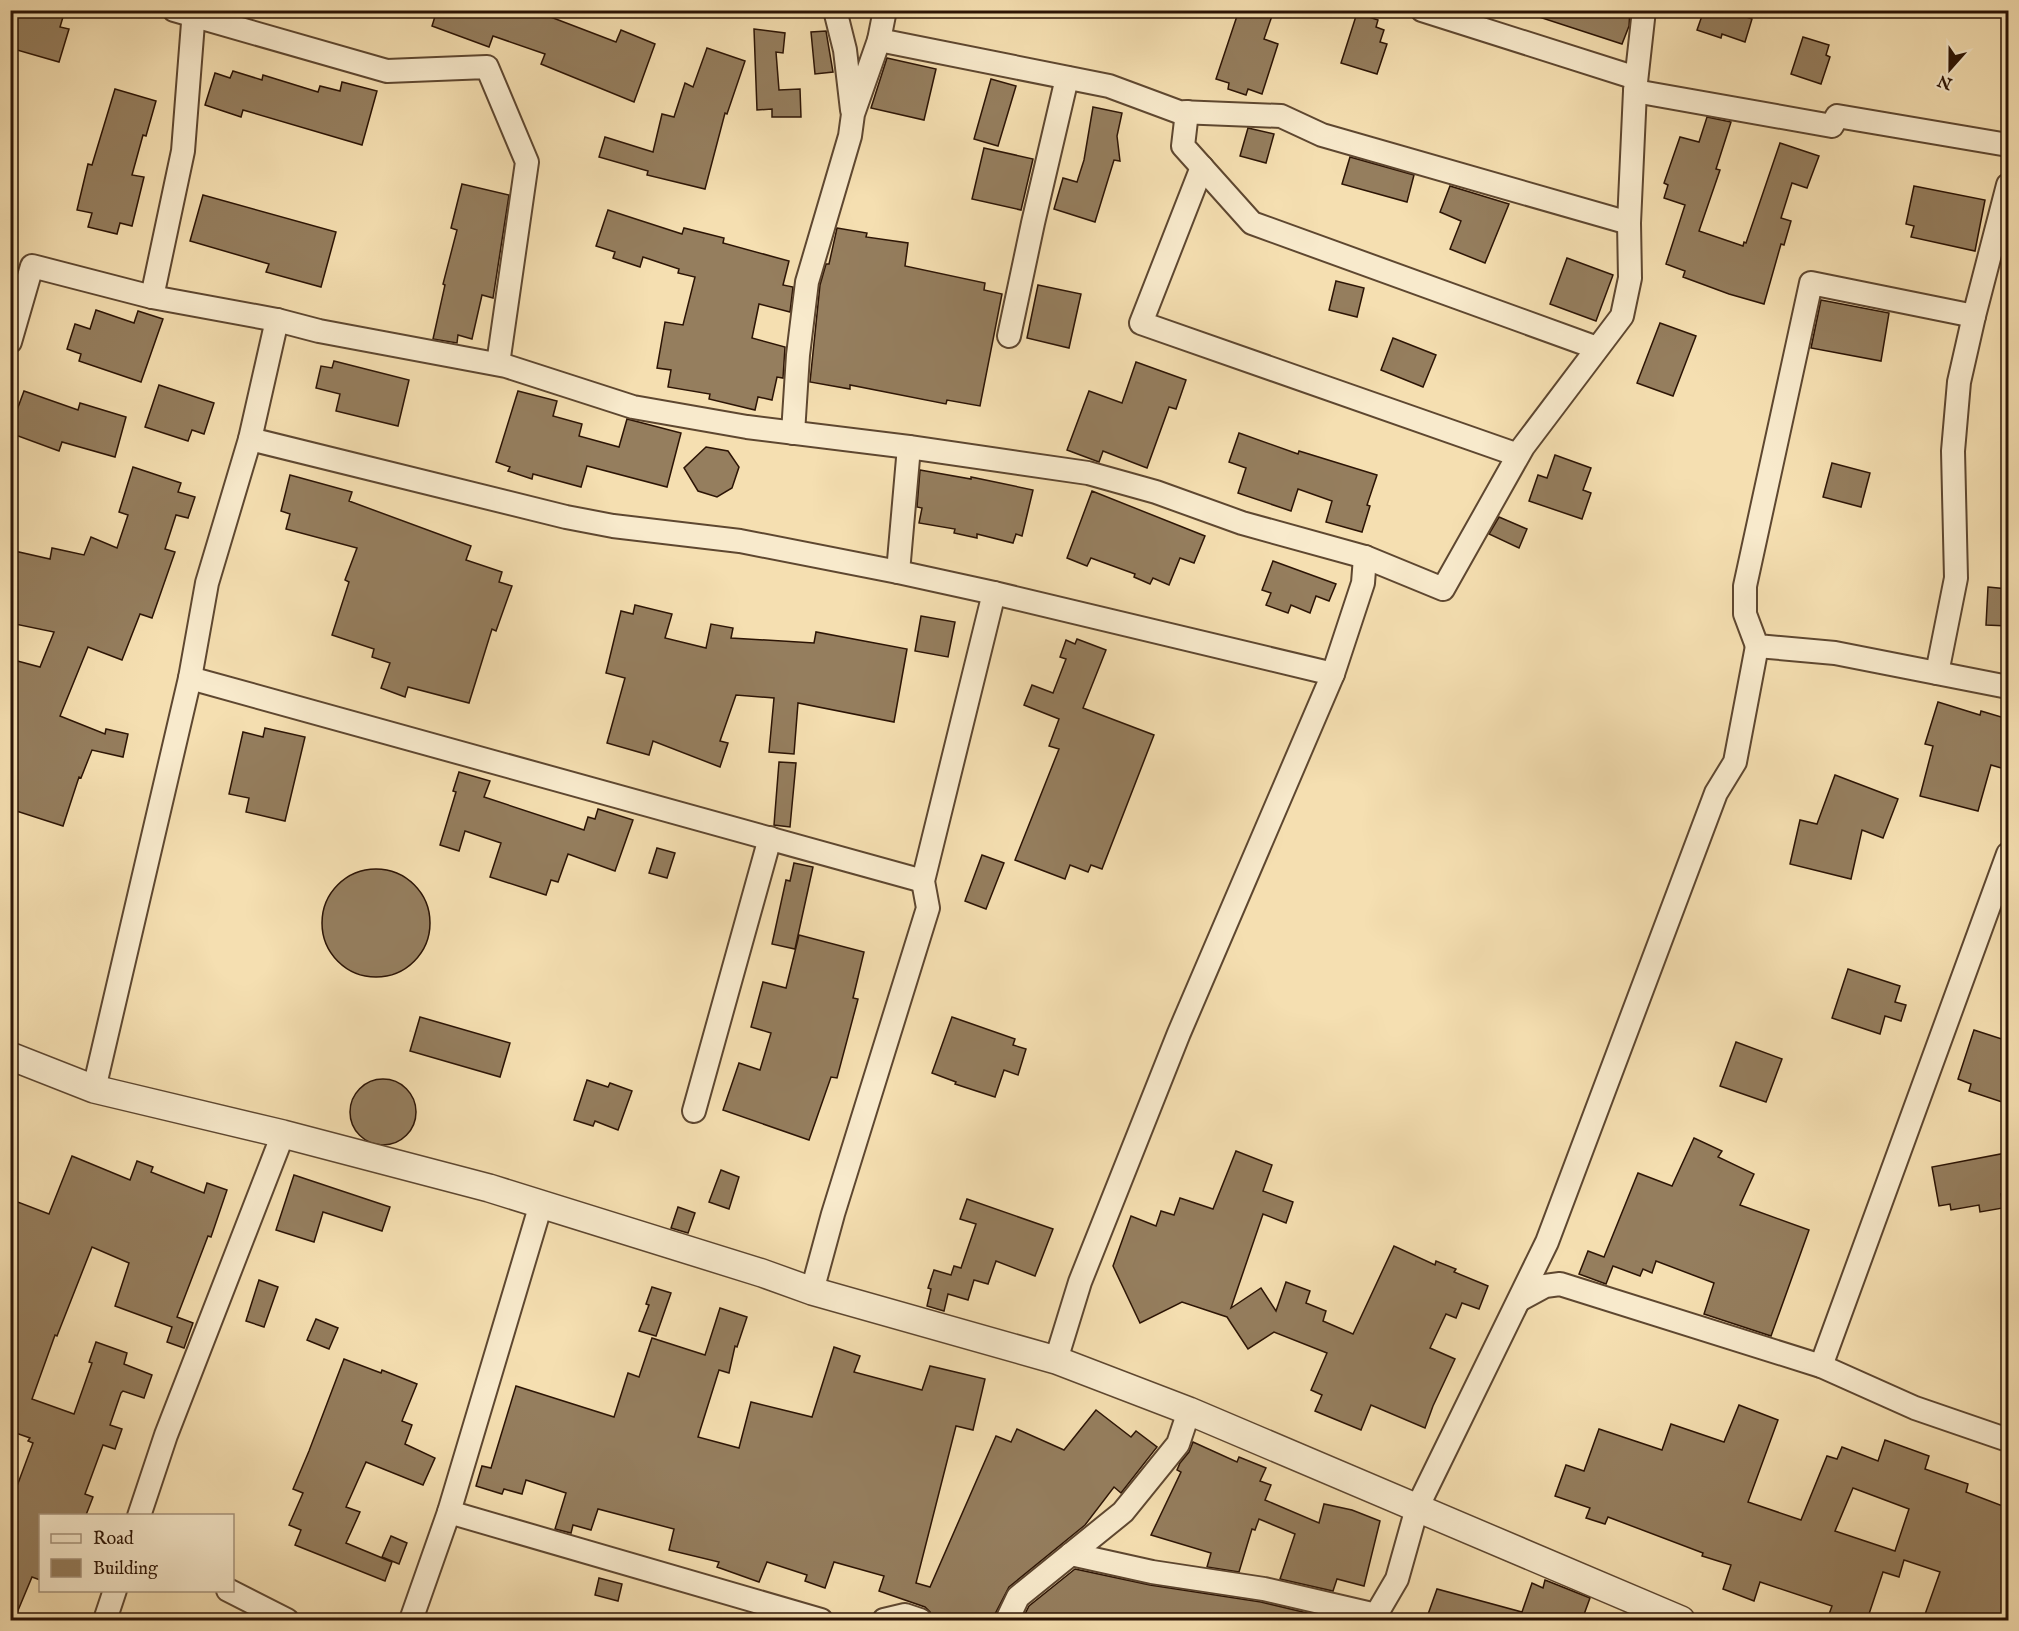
<svg xmlns="http://www.w3.org/2000/svg" width="2019" height="1631" viewBox="0 0 2019 1631" font-family="'IM FELL English',serif">
  <rect width="100%" height="100%" fill="#f5dfb1"/>
  <filter id="stains"><feTurbulence type="fractalNoise" baseFrequency=".00333" numOctaves="4"/><feColorMatrix values="0 0 0 0 .2 0 0 0 0 .09 0 0 0 0 .02 0 0 0 .5 -.17"/></filter>
  <radialGradient id="worn" r=".72"><stop offset=".6" stop-color="#630" stop-opacity="0"/><stop offset="1" stop-color="#630" stop-opacity=".3"/></radialGradient>
  <g fill="#957e5e" stroke="#2c1405" stroke-width="1.5" fill-rule="evenodd">
    <polygon points="10,10 41,10 63,17 60,27 69,29 59,62 10,48"/>
    <polygon points="437,10 550,10 548,16 616,42 621,30 655,44 634,102 541,64 545,54 493,36 489,47 432,26"/>
    <polygon points="1239,10 1274,10 1264,39 1278,44 1262,94 1248,89 1246,95 1228,89 1229,83 1216,79"/>
    <polygon points="1534,10 1630,10 1629,26 1622,44 1533,15"/>
    <polygon points="1704,10 1727,10 1752,19 1745,42 1722,34 1721,38 1697,30"/>
    <polygon points="1357,13 1378,20 1376,27 1384,30 1380,42 1387,44 1377,74 1341,63"/>
    <polygon points="754,29 785,33 783,53 776,52 779,90 800,89 801,117 772,117 772,109 757,110"/>
    <polygon points="826,31 833,72 815,74 811,32"/>
    <polygon points="1803,37 1829,45 1826,55 1830,57 1821,84 1791,74"/>
    <polygon points="707,48 745,61 727,114 725,113 705,189 647,175 648,171 599,157 605,137 653,152 662,114 674,117 685,83 693,87"/>
    <polygon points="887,58 936,69 924,120 871,108"/>
    <polygon points="233,71 262,80 263,75 318,92 320,86 340,91 342,82 377,91 362,145 243,110 241,117 205,105 215,73 230,78"/>
    <polygon points="991,79 1016,86 998,146 974,139"/>
    <polygon points="115,89 156,101 146,136 143,135 132,175 144,177 132,226 120,223 117,234 88,227 92,213 77,210 88,164 92,165"/>
    <polygon points="1093,107 1122,113 1117,136 1120,161 1114,160 1095,222 1054,209 1063,178 1077,182 1084,160"/>
    <polygon points="1707,117 1731,122 1716,169 1720,170 1699,231 1743,246 1744,242 1746,243 1780,143 1819,156 1807,188 1792,183 1781,218 1791,221 1784,245 1781,244 1764,304 1729,294 1683,277 1685,271 1666,264 1685,205 1664,198 1668,185 1664,183 1680,137 1699,142"/>
    <polygon points="1248,128 1274,134 1266,163 1240,156"/>
    <polygon points="984,148 1033,159 1021,210 972,199"/>
    <polygon points="1350,157 1414,175 1407,202 1342,184"/>
    <polygon points="462,184 509,195 493,298 482,295 472,339 458,335 457,343 433,339 445,285 443,284 457,230 451,228"/>
    <polygon points="1450,186 1509,204 1485,263 1450,249 1461,221 1440,212"/>
    <polygon points="1914,186 1985,200 1975,251 1911,237 1914,226 1906,224"/>
    <polygon points="203,195 336,232 321,287 266,272 269,264 190,241"/>
    <polygon points="608,210 682,234 684,228 724,238 723,243 789,261 783,285 793,287 790,312 759,304 752,338 785,347 783,378 777,377 772,400 758,397 755,410 709,399 710,394 668,387 671,370 657,368 665,322 683,325 695,277 678,273 679,269 643,257 640,267 613,258 615,252 596,246"/>
    <polygon points="837,228 867,233 866,237 908,243 905,266 985,283 984,290 1002,294 980,406 947,400 946,404 850,385 850,389 810,382 820,285 826,264 829,264"/>
    <polygon points="1567,258 1613,275 1596,321 1550,304"/>
    <polygon points="1336,281 1364,288 1357,317 1329,310"/>
    <polygon points="1038,285 1081,294 1069,348 1027,338"/>
    <polygon points="1821,300 1889,313 1881,361 1811,348"/>
    <polygon points="96,310 134,323 138,311 163,319 141,382 79,361 81,354 67,349 75,324 90,329"/>
    <polygon points="1660,323 1696,336 1673,396 1637,383"/>
    <polygon points="1393,338 1436,355 1423,387 1381,370"/>
    <polygon points="334,361 409,380 398,426 336,411 340,394 316,388 321,366 332,368"/>
    <polygon points="1136,362 1186,380 1176,409 1169,407 1147,468 1103,451 1099,462 1067,450 1089,391 1122,403"/>
    <polygon points="159,385 214,403 204,434 192,430 188,441 145,427"/>
    <polygon points="24,391 78,410 80,403 126,417 115,457 62,442 59,451 10,433 10,429"/>
    <polygon points="518,391 557,401 553,416 582,424 579,436 619,447 627,419 681,433 667,487 587,466 581,487 533,474 532,479 508,471 510,467 496,462"/>
    <polygon points="1239,433 1298,454 1299,451 1377,475 1367,505 1370,506 1362,532 1326,522 1332,501 1298,489 1291,511 1238,493 1246,468 1229,462"/>
    <polygon points="706,447 728,451 739,467 732,488 717,497 698,491 684,468"/>
    <polygon points="1555,455 1591,468 1583,490 1591,493 1582,519 1529,501 1538,475 1547,478"/>
    <polygon points="1832,463 1870,473 1861,507 1823,497"/>
    <polygon points="133,467 181,483 178,492 195,497 188,518 176,515 165,549 175,552 152,618 140,614 122,660 88,647 60,716 105,734 106,729 128,734 123,757 92,750 81,778 79,777 63,826 10,809 10,659 40,667 54,632 10,623 10,550 50,559 52,548 84,555 91,537 117,548 128,515 119,512"/>
    <polygon points="920,470 971,479 971,477 1033,490 1022,536 1016,534 1013,543 977,534 977,538 954,533 955,529 919,523 922,508 917,507"/>
    <polygon points="290,475 352,492 349,501 471,546 466,560 502,572 499,582 512,586 496,631 492,629 469,703 408,687 405,697 381,688 390,663 372,657 374,649 332,635 349,582 345,580 357,548 286,529 290,514 281,511"/>
    <polygon points="1092,491 1205,536 1194,563 1180,558 1169,585 1153,578 1150,584 1134,577 1135,574 1091,558 1087,566 1067,558"/>
    <polygon points="1499,517 1527,529 1519,548 1489,534"/>
    <polygon points="1273,561 1336,584 1329,601 1316,596 1310,613 1291,605 1288,613 1266,605 1271,593 1262,590"/>
    <polygon points="1988,587 2008,589 2008,626 1986,625"/>
    <polygon points="635,605 672,614 665,638 706,648 711,624 733,628 731,638 814,643 816,632 907,649 894,722 798,703 794,754 769,752 774,698 736,695 720,741 728,743 720,767 653,741 649,755 607,743 625,678 606,673 621,611 633,614"/>
    <polygon points="921,616 955,622 948,657 915,651"/>
    <polygon points="1077,639 1106,650 1083,708 1154,735 1102,869 1091,865 1088,872 1070,865 1065,879 1015,860 1059,749 1049,746 1059,719 1024,705 1032,685 1053,693 1066,659 1060,657 1066,640 1075,644"/>
    <polygon points="1938,702 1980,715 1981,711 2008,719 2008,770 1991,765 1978,811 1920,796 1933,746 1925,744"/>
    <polygon points="265,728 305,737 285,821 246,812 249,798 229,794 243,732 263,737"/>
    <polygon points="779,762 796,763 790,827 774,825"/>
    <polygon points="459,772 490,781 484,797 584,830 588,817 595,819 598,809 633,820 615,871 568,854 558,882 551,880 546,895 490,877 501,843 465,831 459,851 440,845 456,792 453,791"/>
    <polygon points="1835,775 1898,799 1883,838 1862,830 1851,879 1790,864 1800,820 1817,824"/>
    <polygon points="657,848 675,853 667,878 649,873"/>
    <polygon points="982,855 1004,863 986,909 965,901"/>
    <polygon points="794,863 813,867 795,949 772,944 786,880 790,881"/>
    <circle cx="376" cy="923" r="54"/>
    <polygon points="799,935 864,952 853,998 858,999 837,1078 831,1077 809,1140 723,1110 739,1063 760,1070 771,1033 751,1027 763,982 786,988"/>
    <polygon points="1848,969 1900,986 1895,1002 1906,1005 1901,1021 1885,1016 1880,1034 1832,1018"/>
    <polygon points="420,1017 510,1043 500,1077 410,1051"/>
    <polygon points="952,1017 1015,1039 1013,1045 1026,1049 1018,1075 1004,1070 995,1097 955,1084 956,1082 932,1073"/>
    <polygon points="1974,1030 2008,1041 2008,1104 1969,1091 1971,1084 1958,1079"/>
    <polygon points="1736,1042 1782,1059 1766,1102 1720,1086"/>
    <circle cx="383" cy="1112" r="33"/>
    <polygon points="587,1080 608,1087 610,1083 632,1091 618,1130 595,1121 593,1126 574,1120"/>
    <polygon points="1694,1138 1722,1151 1718,1157 1754,1174 1740,1205 1809,1230 1771,1336 1704,1314 1714,1283 1656,1261 1652,1273 1643,1269 1640,1276 1613,1266 1606,1284 1579,1274 1588,1251 1604,1257 1638,1173 1672,1186"/>
    <polygon points="1236,1151 1272,1165 1263,1191 1293,1202 1286,1223 1263,1214 1231,1308 1261,1288 1276,1311 1286,1282 1310,1291 1306,1303 1326,1311 1323,1321 1353,1334 1394,1246 1435,1265 1436,1261 1456,1269 1454,1272 1488,1286 1479,1309 1462,1303 1456,1318 1446,1314 1430,1348 1455,1359 1433,1406 1425,1428 1371,1405 1361,1430 1315,1411 1322,1395 1311,1390 1327,1353 1274,1332 1248,1349 1227,1317 1182,1302 1140,1323 1113,1266 1131,1216 1156,1226 1161,1211 1174,1215 1180,1198 1213,1209"/>
    <polygon points="2006,1153 2008,1165 2008,1193 2001,1194 2003,1208 1980,1212 1979,1205 1951,1210 1950,1204 1939,1206 1932,1167"/>
    <polygon points="72,1156 130,1180 137,1161 153,1167 151,1172 204,1193 207,1183 227,1190 211,1237 208,1236 177,1317 193,1323 184,1348 167,1342 172,1327 115,1306 129,1263 92,1247 57,1336 55,1335 32,1399 74,1414 92,1363 89,1362 96,1342 127,1353 124,1364 152,1375 144,1398 123,1391 121,1393 110,1425 122,1429 115,1449 103,1445 85,1494 93,1497 86,1515 40,1515 40,1580 32,1577 14,1620 10,1620 10,1505 33,1443 28,1441 30,1438 10,1431 10,1199 49,1214"/>
    <polygon points="721,1170 739,1177 729,1209 709,1202"/>
    <polygon points="294,1175 390,1207 382,1231 323,1212 314,1242 276,1230"/>
    <polygon points="967,1199 1053,1229 1035,1276 996,1261 988,1284 974,1280 968,1300 948,1294 944,1311 927,1306 931,1289 928,1288 934,1270 951,1275 954,1266 961,1268 976,1224 960,1219"/>
    <polygon points="678,1207 695,1213 688,1233 671,1228"/>
    <polygon points="259,1280 278,1287 264,1327 246,1321"/>
    <polygon points="652,1287 671,1293 656,1336 639,1331 649,1305 646,1304"/>
    <polygon points="720,1308 747,1317 737,1347 735,1346 729,1373 719,1370 698,1437 739,1448 751,1402 812,1417 834,1347 860,1356 854,1372 922,1390 930,1366 985,1379 973,1430 956,1426 916,1583 930,1587 996,1436 1011,1442 1017,1429 1064,1450 1096,1410 1131,1437 1136,1431 1157,1447 1121,1493 1114,1487 1085,1525 1009,1587 995,1614 994,1620 933,1620 930,1612 925,1607 879,1591 884,1576 834,1562 825,1588 805,1581 807,1575 767,1562 759,1582 717,1567 719,1562 669,1550 674,1529 598,1509 591,1530 573,1525 571,1533 555,1529 566,1493 526,1480 522,1494 504,1489 502,1494 476,1486 482,1466 491,1468 516,1386 614,1417 628,1373 639,1377 652,1338 705,1355"/>
    <polygon points="316,1319 338,1328 329,1349 307,1340"/>
    <polygon points="344,1359 381,1373 382,1370 417,1384 402,1421 412,1425 405,1444 435,1458 423,1485 366,1462 346,1507 360,1512 346,1543 392,1562 385,1581 295,1545 301,1530 289,1525 303,1493 293,1489 309,1451"/>
    <path d="M1739,1405L1778,1420L1748,1502L1801,1520L1827,1456L1837,1459L1842,1447L1878,1461L1885,1440L1929,1456L1925,1469L1968,1484L1966,1492L2008,1508V1522L2003,1537L2008,1539V1620H1923L1940,1572L1904,1560L1899,1577L1883,1572L1867,1620H1827L1832,1606L1760,1582L1754,1601L1723,1589L1731,1565L1702,1556L1703,1553L1608,1517L1605,1524L1586,1518L1590,1508L1555,1496L1566,1465L1584,1471L1599,1429L1662,1450L1671,1424L1724,1442ZM1853,1488L1909,1509L1895,1551L1835,1531Z"/>
    <polygon points="1193,1442 1237,1462 1239,1457 1266,1468 1260,1481 1271,1485 1265,1500 1319,1523 1324,1504 1352,1510 1380,1521 1364,1586 1337,1579 1333,1591 1280,1579 1295,1534 1259,1519 1255,1530 1252,1529 1239,1572 1207,1567 1211,1553 1151,1535 1181,1472 1177,1470 1180,1463 1189,1452"/>
    <polygon points="391,1536 407,1543 399,1564 382,1557"/>
    <polygon points="1075,1569 1150,1585 1261,1602 1324,1617 1322,1620 1022,1620 1029,1606"/>
    <polygon points="599,1578 622,1584 618,1601 595,1595"/>
    <polygon points="1545,1580 1590,1598 1582,1620 1426,1620 1437,1589 1522,1612 1532,1583 1543,1588"/>
  </g>
  <g fill="none" stroke-linecap="round" stroke-linejoin="round">
    <g stroke="#5e4730" stroke-width="26">
      <g id="minor">
        <polyline points="174,10 387,71 487,67 527,162 498,364"/>
        <polyline points="835,10 845,50 852,110"/>
        <polyline points="1422,10 1636,78"/>
        <polyline points="879,40 1109,86 1179,112 1281,116 1322,135 1629,223"/>
        <polyline points="1635,91 1832,126 1837,116 2008,145"/>
        <polyline points="1187,112 1183,146 1252,223 1597,348"/>
        <polyline points="1202,167 1141,323 1518,455"/>
        <polyline points="152,297 183,151 194,10"/>
        <polyline points="1974,316 1811,283 1745,586 1745,614 1757,646 1835,653 2008,687"/>
        <polyline points="1009,336 1033,223 1067,78"/>
        <polyline points="10,342 32,266 152,297 277,320 319,331 506,366 633,407 747,427 909,447 1088,473 1156,492 1242,523 1365,557 1443,589 1523,447 1622,316 1630,278 1629,223 1635,91 1644,10"/>
        <polyline points="793,433 798,355 807,282 850,136 853,114 879,40 885,10"/>
        <polyline points="250,439 566,517 613,526 740,541 898,572 994,593 1333,674"/>
        <polyline points="898,572 909,447"/>
        <polyline points="1937,673 1956,578 1953,451 1959,382 1974,316 2008,185"/>
        <polyline points="190,678 923,881"/>
        <polyline points="94,1089 190,678 207,583 250,439 277,320"/>
        <polyline points="694,1111 770,838"/>
        <polyline points="812,1291 833,1214 928,908 923,881 994,593"/>
        <polyline points="1521,1299 1545,1286 1560,1284 1821,1366 1915,1408 2008,1440"/>
        <polyline points="1056,1360 1080,1282 1179,1033 1333,674 1363,583 1365,557"/>
        <polyline points="1821,1366 2008,854"/>
        <polyline points="449,1512 821,1620"/>
        <polyline points="139,1516 166,1435 283,1134"/>
        <polyline points="1071,1554 1152,1572 1264,1589 1376,1615"/>
        <polyline points="228,1590 287,1620"/>
        <polyline points="105,1620 115,1590"/>
        <polyline points="411,1620 449,1512 541,1204"/>
        <polyline points="884,1620 905,1615 920,1620"/>
        <polyline points="1007,1620 1018,1597 1123,1512 1178,1444 1189,1411"/>
        <polyline points="1373,1620 1397,1579 1417,1508 1547,1242 1716,793 1735,762 1757,646"/>
      </g>
    </g>
    <g stroke="#5e4730" stroke-width="30">
      <polyline id="tertiary" points="10,1056 94,1089 283,1134 489,1188 762,1273 812,1291 1056,1360 1189,1411 1681,1620"/>
    </g>
    <use href="#minor" stroke="#f8eacc" stroke-width="22"/>
    <use href="#tertiary" stroke="#f8eacc" stroke-width="27"/>
  </g>
  <rect width="2019" height="1631" fill="none" stroke="#f5dfb1" stroke-width="36"/>
  <rect x="12" y="12" width="1995" height="1607" fill="none" stroke="#2c1405" stroke-width="3"/>
  <rect x="18" y="18" width="1983" height="1595" fill="none" stroke="#2c1405" stroke-width="1.5"/>
  <rect x="39" y="1514" width="195" height="78" fill="#f8eacc" stroke="#a6947c" stroke-width="1.5"/>
  <rect x="51" y="1534" width="30" height="9" fill="#f8eacc" stroke="#a6947c" stroke-width="1.5"/>
  <text x="93" y="1544" font-size="18" fill="#2c1405">Road</text>
  <rect x="51" y="1559" width="30" height="18" fill="#957e5e" stroke="#a6947c" stroke-width="1.5"/>
  <text x="93" y="1574" font-size="18" fill="#2c1405">Building</text>
  <g transform="translate(1950 69) rotate(201)" stroke="#f8eacc" stroke-width="4.5" paint-order="stroke">
  <path d="M0-4.5L10 22L0 15L-10 22Z" fill="#2c1405"/>
  <text y="-9" font-size="16" font-weight="bold" text-anchor="middle" fill="#2c1405">N</text>
  </g>
  <rect width="100%" height="100%" filter="url(#stains)"/>
  <rect width="100%" height="100%" fill="url(#worn)"/>
</svg>
